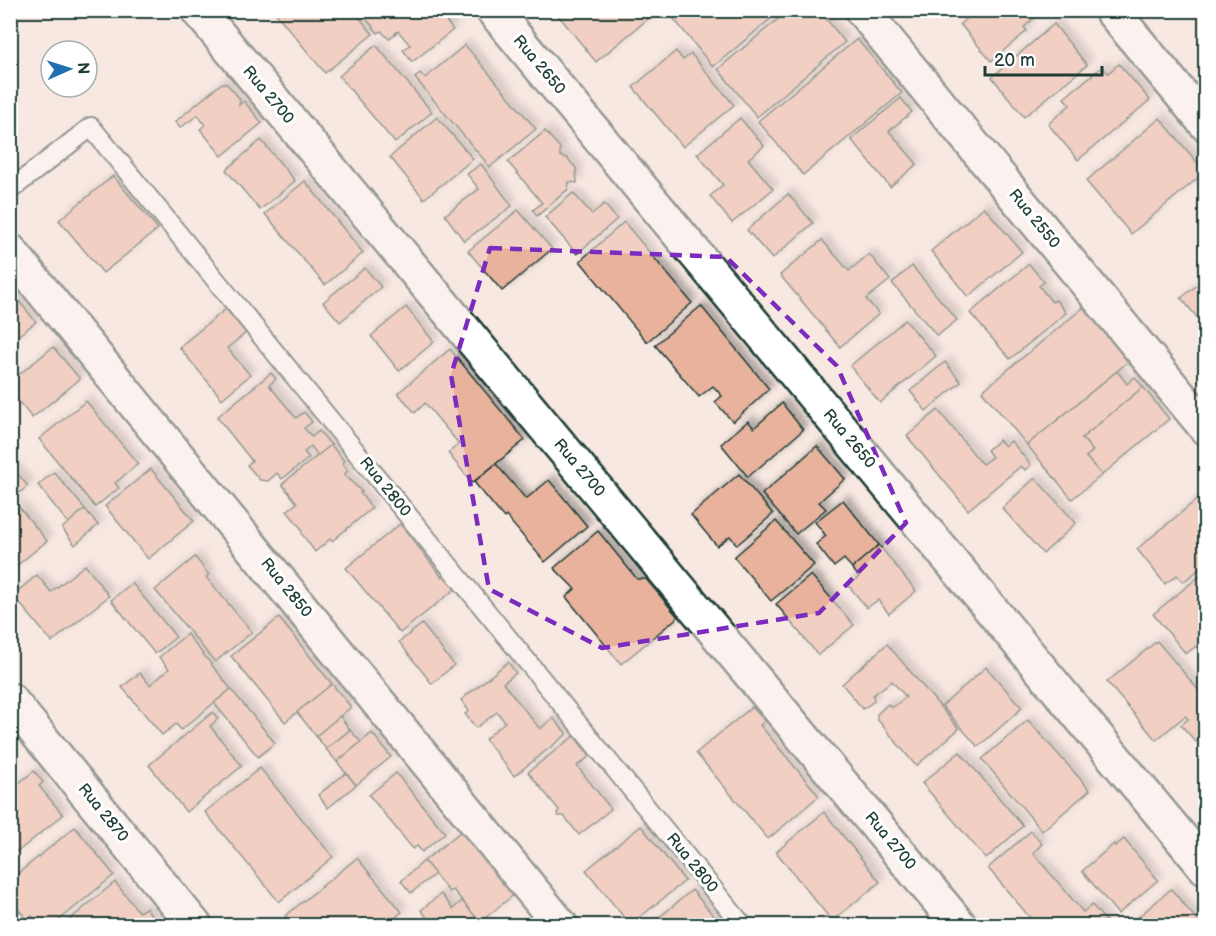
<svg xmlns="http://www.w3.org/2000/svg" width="1216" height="936" viewBox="0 0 1216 936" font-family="'Balsamiq Sans',sans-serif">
  <defs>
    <filter id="shadow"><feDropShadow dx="5.5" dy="-5.5" stdDeviation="3" flood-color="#0004"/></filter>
  </defs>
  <rect width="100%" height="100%" fill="#f8e8e2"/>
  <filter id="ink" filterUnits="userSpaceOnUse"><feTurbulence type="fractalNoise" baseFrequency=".0167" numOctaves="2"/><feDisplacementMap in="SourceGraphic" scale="12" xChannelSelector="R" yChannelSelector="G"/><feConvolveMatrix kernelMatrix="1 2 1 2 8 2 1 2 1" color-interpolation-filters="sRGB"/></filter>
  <g filter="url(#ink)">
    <g fill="#e8b29d" stroke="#1f3d34" stroke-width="1.5" filter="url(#shadow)">
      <polygon points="273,10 353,10 373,34 325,73"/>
      <polygon points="359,10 437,10 453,30 412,62 403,50 410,45 398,31 389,39 381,31 378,33"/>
      <polygon points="554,10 653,10 655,13 596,62"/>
      <polygon points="672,10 781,10 713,67 669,13"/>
      <polygon points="789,10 819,10 845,42 757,117 718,69"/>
      <polygon points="975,10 1044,10 1024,27 1027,31 991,61 960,24"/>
      <polygon points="1054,24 1087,65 1024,117 992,77"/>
      <polygon points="857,39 902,93 803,175 758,121"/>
      <polygon points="376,45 432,112 395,143 339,76"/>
      <polygon points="465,45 536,129 490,167 415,78 420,73 425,78"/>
      <polygon points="676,51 683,60 691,54 734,105 683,147 633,87"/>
      <polygon points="1119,64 1150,100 1078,160 1048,124 1070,105 1064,98 1102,67 1108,73"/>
      <polygon points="222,83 227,84 240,99 239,105 244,101 262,123 222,156 200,129 205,125 198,115 180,128 175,122"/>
      <polygon points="901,98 912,112 889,131 917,164 890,187 851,139"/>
      <polygon points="437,117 473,159 424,199 390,157"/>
      <polygon points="740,118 764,146 748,159 773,189 732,223 710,196 723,185 697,154"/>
      <polygon points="1160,118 1205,172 1131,234 1086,181"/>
      <polygon points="545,131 560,148 560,156 567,158 576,168 577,183 569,182 568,189 537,216 533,210 542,203 508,162"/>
      <polygon points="261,140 295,181 260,210 226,170"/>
      <polygon points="481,164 512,206 464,241 445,215 479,189 467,174"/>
      <polygon points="113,176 158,229 103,273 59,220"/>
      <polygon points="305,181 363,253 325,285 265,214"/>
      <polygon points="573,193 592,214 604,204 617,219 577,254 545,217"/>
      <polygon points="788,194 813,223 772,259 747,230"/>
      <polygon points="984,207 1022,252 968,297 931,251"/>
      <polygon points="518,210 552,249 502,291 468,251"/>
      <polygon points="624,222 692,303 647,342 580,261"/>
      <polygon points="822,240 849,271 869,254 890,280 866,299 879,314 840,347 780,275"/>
      <polygon points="1029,264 1044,282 1039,286 1052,302 1056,300 1066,313 1010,359 970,313"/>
      <polygon points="912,266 957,320 937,336 892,283"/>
      <polygon points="365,268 381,287 340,322 323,302"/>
      <polygon points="1206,278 1206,328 1181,298"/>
      <polygon points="10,290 36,322 10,342"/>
      <polygon points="701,306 769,389 733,422 715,402 722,396 713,386 699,397 655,345"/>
      <polygon points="406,307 434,342 399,371 371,336"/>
      <polygon points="1084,307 1129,361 1027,445 982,391"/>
      <polygon points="226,309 246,333 227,348 250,375 222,399 179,347"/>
      <polygon points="905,320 936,356 880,403 850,366"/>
      <polygon points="53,347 80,379 32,418 10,391 10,382"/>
      <polygon points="450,349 525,440 472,483 448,453 459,444 425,403 415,413 398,393"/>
      <polygon points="945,362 961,382 926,411 910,391"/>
      <polygon points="1117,371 1127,384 1135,377 1143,387 1082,438 1093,451 1086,457 1102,475 1072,499 1027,445"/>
      <polygon points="271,373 276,379 269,385 296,418 304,412 312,422 304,428 312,437 319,431 331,445 318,456 311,446 304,452 309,458 282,479 277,473 268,481 260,480 247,465 252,461 217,417"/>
      <polygon points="1143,387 1169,419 1102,475 1086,457 1093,451 1082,438"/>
      <polygon points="86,401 138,464 115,483 119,488 95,507 39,439"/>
      <polygon points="782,403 803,430 748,477 721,444 748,421 754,428"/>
      <polygon points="938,410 982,464 992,457 987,450 999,440 1005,446 1011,441 1031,465 1025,470 1021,466 968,510 907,436"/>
      <polygon points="331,445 344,461 342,463 348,471 344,474 362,492 360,493 372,508 332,541 330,539 315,552 302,534 301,528 287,511 297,503 282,484"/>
      <polygon points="817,446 845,479 819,502 826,509 796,534 762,494"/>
      <polygon points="496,464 526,499 549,480 587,526 545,562 506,516 504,518 474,482"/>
      <polygon points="10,465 28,486 10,500"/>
      <polygon points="151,469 194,521 148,559 105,506"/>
      <polygon points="54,472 85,509 68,523 38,485"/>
      <polygon points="739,474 773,514 737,545 730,536 717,546 691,515"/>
      <polygon points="1035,478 1076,523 1043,554 1002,508"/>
      <polygon points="1206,492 1206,564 1183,582 1177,575 1165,584 1137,549"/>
      <polygon points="843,500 879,545 852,568 844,559 834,567 816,544 826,536 815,522"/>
      <polygon points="15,502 47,541 10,571 10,517 18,511 13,505"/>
      <polygon points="85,509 98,525 75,545 62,528"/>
      <polygon points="776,521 814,565 771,601 734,557"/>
      <polygon points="400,524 442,577 448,572 459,586 400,633 346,568"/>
      <polygon points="598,531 637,579 646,579 678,617 621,664 566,597 575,589 554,568"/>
      <polygon points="879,545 916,591 889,614 878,600 867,608 848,585 859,577 852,568"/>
      <polygon points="195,557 209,575 206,577 252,632 215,662 155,590"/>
      <polygon points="85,565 109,596 52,642 13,595 37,575 51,592"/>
      <polygon points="1206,571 1206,638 1186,654 1153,614"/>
      <polygon points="811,575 854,625 818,655 776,604"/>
      <polygon points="132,583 176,637 155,654 111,600"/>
      <polygon points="279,618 332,684 285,722 231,656"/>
      <polygon points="422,624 454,665 432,684 399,642"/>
      <polygon points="187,634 231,689 181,730 176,724 162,735 122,687 140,673 150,685 169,669 159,657"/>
      <polygon points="1157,641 1206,699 1206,734 1196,742 1181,725 1188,719 1185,716 1156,740 1107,682"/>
      <polygon points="887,644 959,729 916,766 877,719 877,714 888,704 892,708 906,697 892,681 873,695 874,701 863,709 842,684"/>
      <polygon points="508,662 516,673 503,683 540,729 553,718 567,734 514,776 485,739 505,722 497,712 476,728 465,714 469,711 461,700"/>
      <polygon points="986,667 1022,708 978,747 942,706"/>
      <polygon points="332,684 351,707 316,736 297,712"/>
      <polygon points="231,689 275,743 258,757 214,703"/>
      <polygon points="752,707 765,721 760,725 819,796 768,839 696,753"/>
      <polygon points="213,712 218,719 210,726 242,766 186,812 149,765"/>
      <polygon points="340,716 350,730 326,749 316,736"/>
      <polygon points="1028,720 1090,790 1042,831 982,759"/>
      <polygon points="350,730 361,742 337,762 326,749"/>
      <polygon points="372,733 391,757 356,785 337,762"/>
      <polygon points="574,736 590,756 577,766 611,809 579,835 564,816 558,816 557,813 559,810 528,772"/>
      <polygon points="960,752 1023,826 986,859 922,783"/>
      <polygon points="260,768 333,857 279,902 205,812"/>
      <polygon points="34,771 43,782 39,786 63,815 17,852 10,844 10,790"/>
      <polygon points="346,773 356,785 328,808 318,795"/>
      <polygon points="396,773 445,833 422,852 417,846 413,849 369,795"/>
      <polygon points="824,812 880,882 832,921 776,852"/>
      <polygon points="641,826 685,881 630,925 586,870"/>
      <polygon points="75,827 114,875 52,926 40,926 32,916 29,918 32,921 30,923 10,900 10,880"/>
      <polygon points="464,829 516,893 480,922 453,890 449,892 424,861"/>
      <polygon points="1031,831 1042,844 1033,853 1083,912 1092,905 1106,921 1100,926 1037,926 988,868"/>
      <polygon points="1124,839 1158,880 1118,914 1082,871 1114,844 1115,846"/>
      <polygon points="357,858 402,912 385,926 293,926 285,916"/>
      <polygon points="424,861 435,874 411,893 401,881"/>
      <polygon points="115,882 139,912 146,908 160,926 62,926"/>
      <polygon points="1171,889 1202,926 1128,926"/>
      <polygon points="692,890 722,926 649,926"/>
      <polygon points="441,894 453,909 462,901 480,922 476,926 434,926 421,910"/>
    </g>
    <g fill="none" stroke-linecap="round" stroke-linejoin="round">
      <g stroke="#1f3d34" stroke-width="22">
        <polyline id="lane" points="10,190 91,127 743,926"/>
      </g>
      <g stroke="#1f3d34" stroke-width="38">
        <g id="street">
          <polyline points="198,10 960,926"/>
          <polyline points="493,10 1206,868"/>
          <polyline points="10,251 561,926"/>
          <polyline points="10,700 195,926"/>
        </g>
      </g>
      <g stroke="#1f3d34" stroke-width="38">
        <g id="secondary">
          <polyline points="862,10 1206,428"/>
          <polyline points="1111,10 1206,124"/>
        </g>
      </g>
      <use href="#lane" stroke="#fff" stroke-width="18"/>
      <use href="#street" stroke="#fff" stroke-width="33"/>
      <use href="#secondary" stroke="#fff" stroke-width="33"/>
    </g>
  </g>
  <path d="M0 0H1216V936H0ZM490,248L726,257L837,366L906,523L819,613L602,648L489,589L451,375Z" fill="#f8e8e2" fill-opacity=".55" fill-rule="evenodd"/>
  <path fill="none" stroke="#7b2cbf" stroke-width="4.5" stroke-dasharray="12 8" stroke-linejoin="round" d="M490,248L726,257L837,366L906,523L819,613L602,648L489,589L451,375Z"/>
  <g text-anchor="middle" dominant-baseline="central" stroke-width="6" stroke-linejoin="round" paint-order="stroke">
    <g font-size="16" fill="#1f3d34" stroke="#fff">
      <text transform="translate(539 65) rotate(50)">Rua 2650</text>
      <text transform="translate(268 95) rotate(50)">Rua 2700</text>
      <text transform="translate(1034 219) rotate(51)">Rua 2550</text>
      <text transform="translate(849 439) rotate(50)">Rua 2650</text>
      <text transform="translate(579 468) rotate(50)">Rua 2700</text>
      <text transform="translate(385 487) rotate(51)">Rua 2800</text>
      <text transform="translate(286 588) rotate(51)">Rua 2850</text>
      <text transform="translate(103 813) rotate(51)">Rua 2870</text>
      <text transform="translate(890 841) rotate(50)">Rua 2700</text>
      <text transform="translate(692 863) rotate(51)">Rua 2800</text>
    </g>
  </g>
  <rect width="1216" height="936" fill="none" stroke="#fff" stroke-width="36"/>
  <rect x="18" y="18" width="1180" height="900" fill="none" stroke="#1f3d34" stroke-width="2" filter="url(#ink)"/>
  <g transform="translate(69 69) rotate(87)"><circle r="28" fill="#ffffff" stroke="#a5b1ae" stroke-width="1.5"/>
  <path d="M0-4.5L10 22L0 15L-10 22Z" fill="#1f6fb2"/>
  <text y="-9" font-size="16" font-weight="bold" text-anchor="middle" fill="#1f3d34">N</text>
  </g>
  <path d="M985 66v9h117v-9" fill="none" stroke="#1f3d34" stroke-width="3"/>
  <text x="994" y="66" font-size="18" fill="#1f3d34" stroke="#ffffff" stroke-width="4.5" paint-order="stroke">20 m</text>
</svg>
